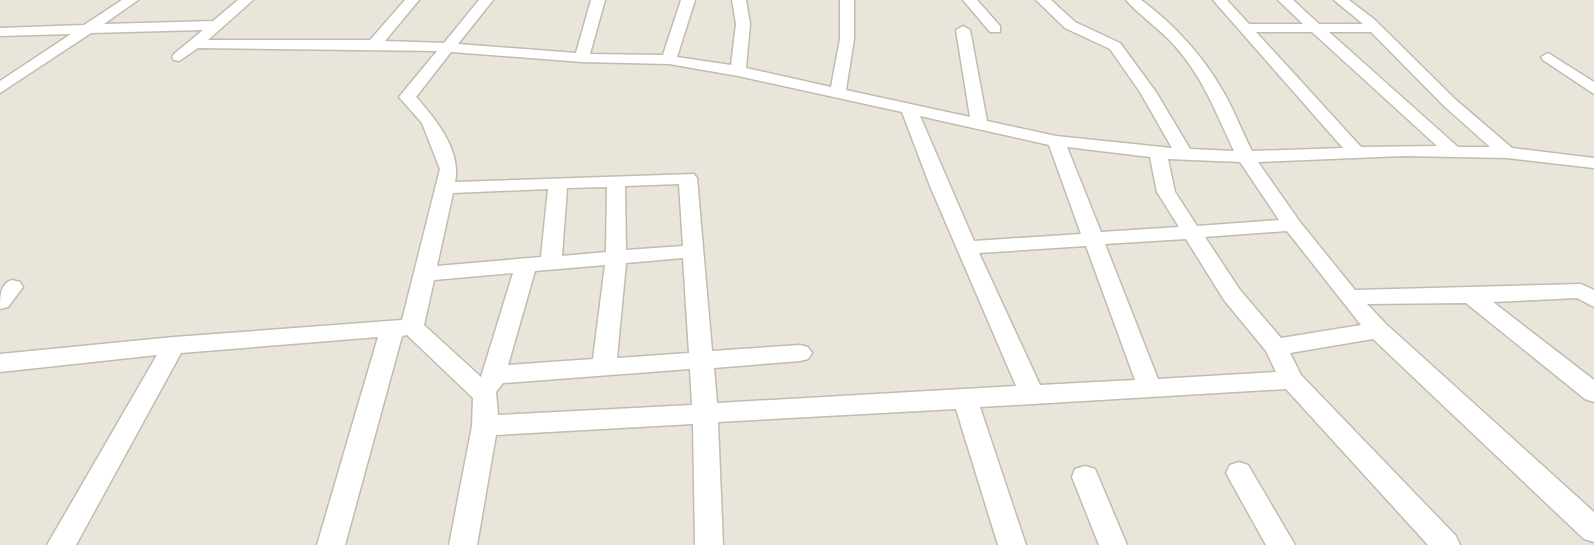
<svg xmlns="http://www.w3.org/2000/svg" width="1594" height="545" viewBox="0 0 1594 545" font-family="Signika,sans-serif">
  <rect width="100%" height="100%" fill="#f6f3ec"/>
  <rect fill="#eae5da" x="0" y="0" width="1594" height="545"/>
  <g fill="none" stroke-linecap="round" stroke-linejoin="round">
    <g stroke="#c2bbae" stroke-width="3">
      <g id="street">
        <path d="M122,0H138L104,24L213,21L238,0H253L208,40H370L405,0H419L385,41L444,43L479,0H493L458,44L576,53L591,0H605L590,54L663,55L681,0H695L677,57L731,65L736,24L732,0H746L750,24L746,68L831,87L840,39V0H854V39L846,90L970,117L956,30L963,26L970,30L987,121L1056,136L1172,148L1140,92L1110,49L1065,28L1036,0H1051L1075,22L1120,43L1156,92L1190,149L1234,151C1216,113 1203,77 1174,45C1160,29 1140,16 1126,0H1141C1174,24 1204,57 1224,93C1235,112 1242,132 1252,151L1343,148L1213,0H1227L1249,24H1303L1278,0H1293L1319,24H1363L1334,0H1349L1375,20L1456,100L1512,148L1594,158V168L1507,158L1403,156L1258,162L1300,222L1355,290L1581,284L1594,290V307L1577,298L1493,302L1594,380V402L1585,399L1466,303L1367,304L1386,324L1594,512V542L1584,539L1373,339L1290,353L1301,375L1456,536L1460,545H1428L1286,389L980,407L1026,545H998L956,409L718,422L723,545H695L693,424L496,435L477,545H449L472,426L473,398L407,335L402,336L345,545H317L378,337L181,353L76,545H47L157,355L0,372V354L174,337L402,320L440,169L422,123L399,97L437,51L198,48L179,61L174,60L172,57L174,54L203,30L91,33L0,93V81L71,34L0,36V28L84,25ZM1256,32H1312L1437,146L1361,147ZM1329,32H1371L1444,106L1490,147H1458ZM451,52L582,62L669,64L738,76L902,112L930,186L1016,386L717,403L714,368L800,361L808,359L812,353L808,347L800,345L712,351L697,178L694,174L455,182C462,151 435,118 416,97ZM920,116L1049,145L1081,234L974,241ZM1067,147L1150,157L1157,192L1179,227L1101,232ZM1168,159L1240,162L1279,220L1197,226L1175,192ZM679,184L683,246L626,250L625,186ZM607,187L606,252L562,256L567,188ZM548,189L541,257L437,266L453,193ZM1287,231L1361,325L1281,338L1240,290L1205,237ZM1186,239L1224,300L1266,351L1276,372L1158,379L1105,244ZM1086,246L1135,380L1040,385L979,253ZM683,258L689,353L617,358L626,263ZM605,265L593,359L508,365L535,271ZM513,273L481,377L424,325L434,280ZM690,369L692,405L498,415L496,392L503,383Z"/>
        <polygon points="963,0 977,0 1000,26 1000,32 990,32"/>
        <polygon points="1548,53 1594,82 1594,94 1543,60 1541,57"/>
        <path d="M12,280L20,282L23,287L8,307L0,309C0,296 0,284 12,280Z"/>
        <polygon points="1239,462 1248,465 1295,545 1266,545 1226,473 1230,465"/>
        <polygon points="1085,466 1095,469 1127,545 1099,545 1072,477 1075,469"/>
      </g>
    </g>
    <use href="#street" fill="#fff" fill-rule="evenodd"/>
  </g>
</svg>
